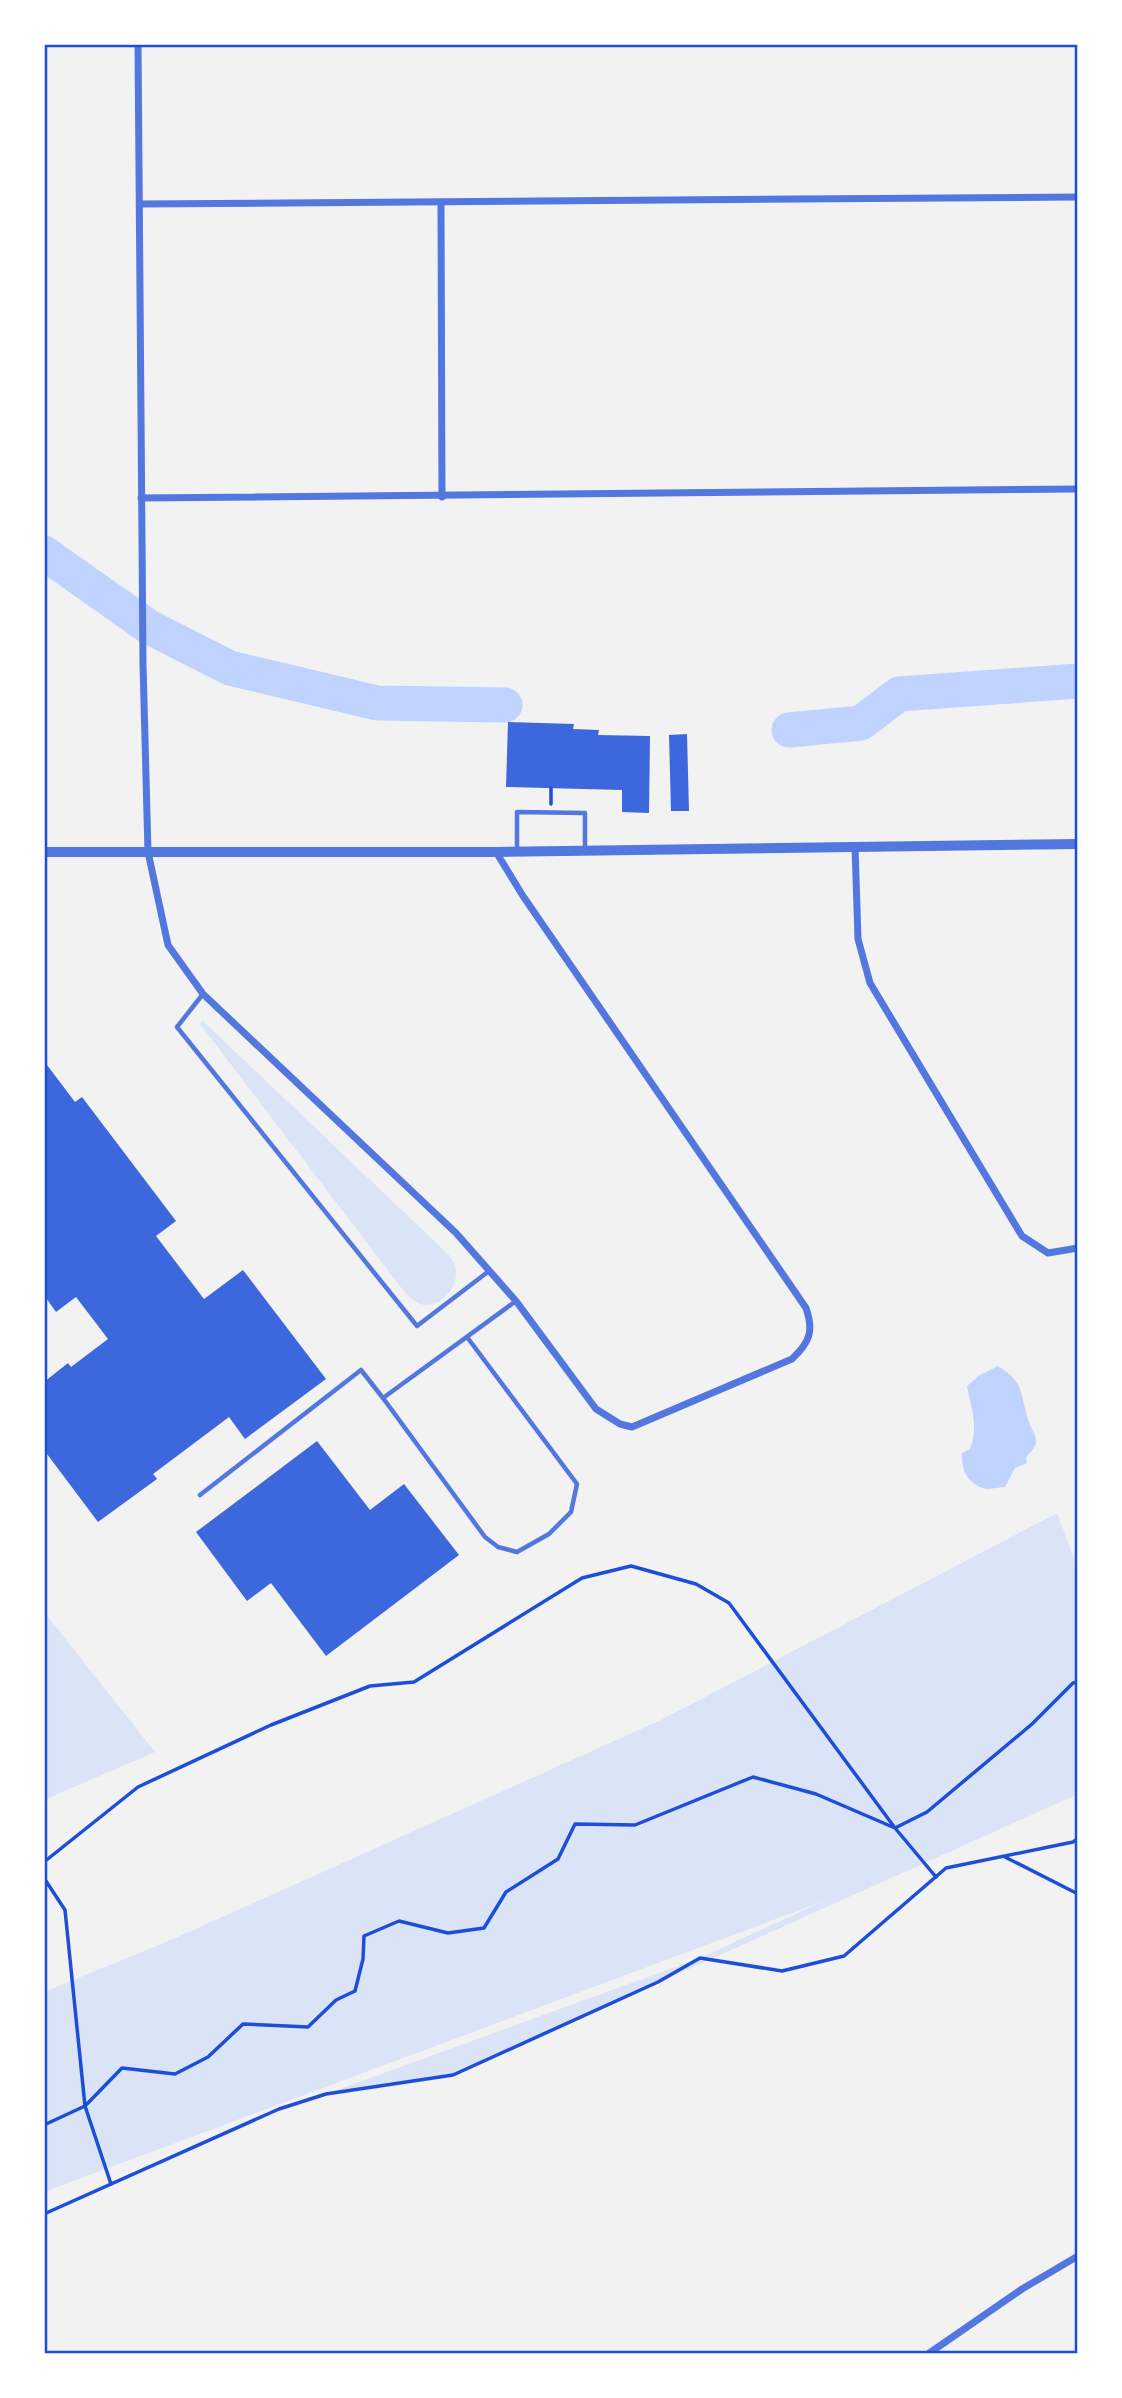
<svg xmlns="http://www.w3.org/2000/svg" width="1122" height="2398" viewBox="0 0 1122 2398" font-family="'Titillium Web',sans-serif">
  <rect width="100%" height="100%" fill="#f2f2f2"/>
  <g fill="#dbe4f7">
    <path d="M202,1020L449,1255C453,1262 457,1268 456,1276C454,1293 437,1309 420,1304C415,1302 410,1297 406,1294L200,1024Z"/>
    <polygon points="1057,1513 1078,1569 1078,1794 453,2075 326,2094 700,1958 824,1901 44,2192 44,1992 171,1940 661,1720"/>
    <polygon points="44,1612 155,1752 44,1800"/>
  </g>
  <path fill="#bfd3fe" d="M998,1366C1027,1384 1019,1395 1029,1422C1031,1429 1037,1436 1036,1443C1035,1448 1030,1453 1026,1457L1027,1463L1015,1468L1005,1487C1000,1487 992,1489 987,1489C969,1486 960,1469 962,1453L970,1449C979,1426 971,1408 967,1386L980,1375Z"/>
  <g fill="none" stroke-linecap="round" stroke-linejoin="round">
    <g stroke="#bfd3fe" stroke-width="35">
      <polyline points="44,553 149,627 230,668 377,703 505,705"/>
      <polyline points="789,730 861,723 899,694 1078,681"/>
    </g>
  </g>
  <g fill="#3d67dc">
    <polygon points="508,722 574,724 573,729 599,730 598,735 650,736 649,813 622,812 622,790 506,787"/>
    <polygon points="687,734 689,811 671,811 669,735"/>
    <polygon points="44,1061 75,1102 82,1097 176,1221 156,1236 204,1299 243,1270 326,1379 245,1439 229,1417 153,1474 157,1479 98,1522 44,1450 44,1382 68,1363 71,1367 108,1339 76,1297 56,1312 44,1295"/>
    <polygon points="317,1441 370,1510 404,1484 459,1555 326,1656 271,1583 247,1601 196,1532"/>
  </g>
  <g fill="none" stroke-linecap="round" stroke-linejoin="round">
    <g stroke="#1d4ed8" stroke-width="3.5">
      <polyline points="551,788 551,804"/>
      <polyline points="1005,1857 1078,1894"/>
      <polyline points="44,1862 138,1787 271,1725 370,1686 414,1682 582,1578 631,1566 696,1584 729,1603 895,1828 936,1877"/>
      <polyline points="44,1878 65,1910 85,2106 111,2184"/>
      <polyline points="44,2125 85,2106 122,2068 175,2074 208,2057 243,2024 308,2027 336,2000 355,1991 363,1959 364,1936 399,1921 448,1933 484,1928 506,1892 558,1859 575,1824 635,1825 753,1777 816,1794 895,1828 927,1812 1032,1724 1073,1683 1078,1682"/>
      <polyline points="44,2214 279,2109 326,2094 453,2075 658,1982 700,1958 782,1971 844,1956 946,1868 1073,1842 1078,1838"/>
    </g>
    <g stroke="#5277de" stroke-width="4.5">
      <polyline points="517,850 517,812 585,813 585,850"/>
      <polyline points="203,994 177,1027 417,1326 489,1271"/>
      <polyline points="467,1337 577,1484 571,1512 549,1534 517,1552 498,1547 485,1537 383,1398 516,1301"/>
      <polyline points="200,1495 361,1370 383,1398"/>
    </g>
    <g stroke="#5277de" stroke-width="7">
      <path d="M138,44L143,664L148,852L168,945L203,994L456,1233L516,1301L596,1409L620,1424L632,1427L792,1359C810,1342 814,1331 806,1308L523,896L496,852"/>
      <polyline points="140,204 1078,197"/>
      <polyline points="441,204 442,497"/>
      <polyline points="141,498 1078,489"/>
      <polyline points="855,847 858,939 870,983 1022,1236 1048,1253 1078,1248"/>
      <polyline points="928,2354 1022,2289 1078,2256"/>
    </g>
    <polyline stroke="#5277de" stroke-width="10" points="44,852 496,852 1078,844"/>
  </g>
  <rect width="1122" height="2398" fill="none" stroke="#ffffff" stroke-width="91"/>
  <rect x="46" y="46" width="1030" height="2306" fill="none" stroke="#1d4ed8" stroke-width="2.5"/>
</svg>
